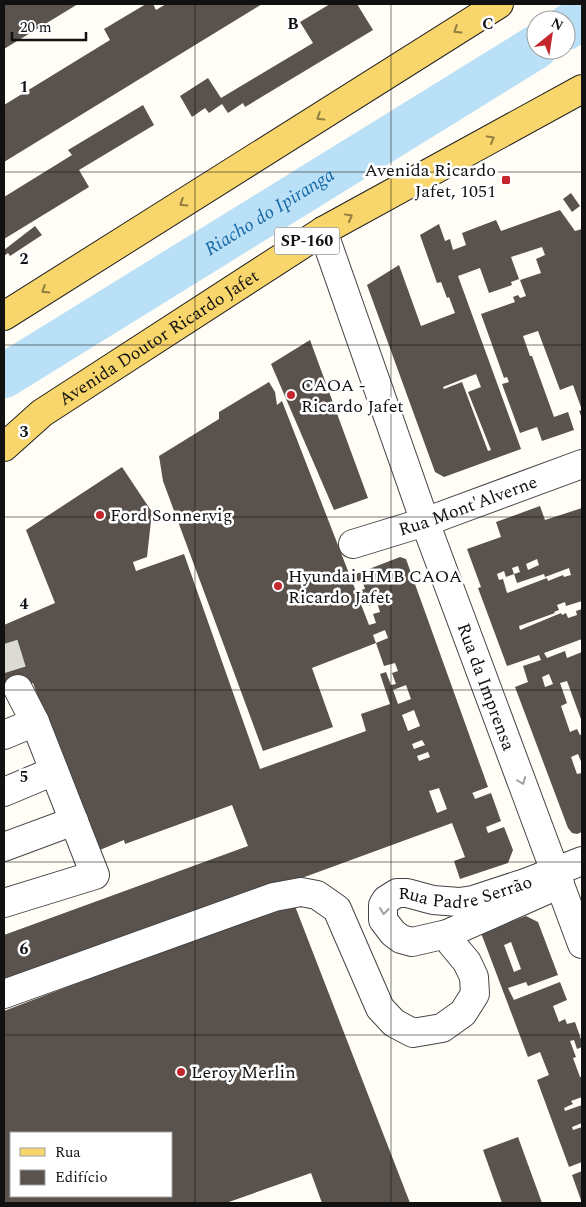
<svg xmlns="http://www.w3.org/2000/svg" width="586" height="1207" viewBox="0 0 586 1207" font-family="Spectral,serif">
  <rect width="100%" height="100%" fill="#fffdf5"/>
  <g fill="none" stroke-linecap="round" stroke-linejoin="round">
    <g stroke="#b9e0f7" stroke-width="44">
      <polyline points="566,28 582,18"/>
      <path id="s1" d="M4,376L536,47"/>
    </g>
  </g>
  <g fill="#5a524d" fill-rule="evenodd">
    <polygon points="4,4 78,4 4,49"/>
    <polygon points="146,4 153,4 156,10 166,4 262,4 4,162 4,105 110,40 104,29"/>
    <polygon points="330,4 357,4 373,30 245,107 243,103 228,113 222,104 209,113 205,108 192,117 180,96 208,78 221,98 313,43 300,22"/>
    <polygon points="143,105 154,125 79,170 89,187 4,239 4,197 72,155 68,150"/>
    <polygon points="571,193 580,206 572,212 563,199"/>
    <path d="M560,210L575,231L582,229V418L579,411L582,410L573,385L560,390L538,331L523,336L530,356H532L554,417L568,412L574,430L542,441L537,427L520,433L502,384L509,382L507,377L504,378L481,314L515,302L513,297L518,295L520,298L526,296L520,280L541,273L536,259L545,255L542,247L511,257L519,279L511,282L512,285L489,293L480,268L458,276L521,449L444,477L435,472L367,285L399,265L421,326L455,313L449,297L447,298L441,282L437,283L420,235L439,224L445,241L450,239L453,250L466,245L462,233L496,220L501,231ZM476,374L481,387L468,392L491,450L488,451L462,382L444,389L443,387Z"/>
    <polygon points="35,226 42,235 10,256 8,253 4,256 4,250"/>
    <polygon points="310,340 368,498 334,510 271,364"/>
    <path d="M269,382L275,392L277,405L282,401L369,625L376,623L373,614L380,612L377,602L369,606L365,596L359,598L357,591L365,589L362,580L354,583L351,576L400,557L406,559L488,787L472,793L473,794L475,799L491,793L501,821L486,827L488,833L504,827L513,850L508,863L460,879L454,861L465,857L452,823L4,987V935L248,846L232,805L125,844L124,840L95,852L33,683L4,694V625L55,603L26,530L122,467L152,512L147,557L133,562L136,571L184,554L260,769L366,731L361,714L390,704L380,674L386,672L391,685L396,684L392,673L398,671L395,663L384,666L376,643L388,638L385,630L373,635L376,643L312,668L333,727L263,751L163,481L159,456L219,419V412ZM406,685L411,699L398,704L393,690ZM414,710L420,726L408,731L402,715ZM422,740L425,745L414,749L412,744ZM428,752L430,757L419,761L417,756ZM439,788L447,809L437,813L429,791Z"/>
    <path d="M540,506L545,520L582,508V601L566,606L565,602L557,605L559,610L554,612L555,613L519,626L520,630L561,613L562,615L566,613L568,618L577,615L576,611L582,609V639L544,653L547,658L565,651L567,658L582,652V722L567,681L560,683L567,703L561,706L570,732L577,729L580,735L582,734V764L578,754L571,757L577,774L582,773V832L577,834L572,833L568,828L515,687L528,682L523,666L541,660L539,655L507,666L478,588L481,587L467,549L501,537L496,522ZM537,559L539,565L528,570L526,564ZM518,566L520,572L514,574L517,583L544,574L545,577L569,568L571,575L564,577L563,575L548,581L547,578L507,593L503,579L499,580L497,574L504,571L506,577L514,574L512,568ZM549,674L553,684L545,687L542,677Z"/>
    <path d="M293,901L410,1203H322L311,1173L226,1203H4V1011ZM11,1133H171V1196H11Z"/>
    <path d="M526,916L538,922L558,975L528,986L526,982L508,988L514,1000L560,982L567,1000L553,1006L559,1022L565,1019L567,1024L575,1022L582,1042V1047L577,1049L574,1040L570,1041L576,1057L573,1058L580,1077H582V1097L571,1101L573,1104L564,1108L565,1111L582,1105V1123L572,1127L573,1130L582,1127V1162L569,1167L537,1080L549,1075L540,1052L528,1057L481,933ZM511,942L521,969L514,972L504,945Z"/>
    <polygon points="518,1137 542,1203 502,1203 483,1150"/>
    <polygon points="582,1171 581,1185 582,1203 572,1175"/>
  </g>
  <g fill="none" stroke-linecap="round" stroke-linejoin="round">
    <polyline stroke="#dbdad3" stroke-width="28" stroke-dasharray="28 14" stroke-linecap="butt" points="4,644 18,689"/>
    <g stroke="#444" stroke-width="30">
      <g id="minor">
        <path id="s2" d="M323,231L425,522L582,944"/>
        <path id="s3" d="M353,544L425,522L582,464"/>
        <polyline points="4,735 35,722"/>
        <polyline points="4,792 54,771"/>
        <polyline points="4,847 74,821"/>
        <path id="s4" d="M560,884L447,934L412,942L401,939L393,933L383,920V905L386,900L397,893H407L433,900L459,902L473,900L525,883L582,861"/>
        <polyline points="4,903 95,875 35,722 18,689"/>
        <polyline points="4,994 274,897 301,892 317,895 337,909 380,1008 394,1023 413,1033 442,1028 463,1013 475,994 474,977 467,962 452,944 447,934"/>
      </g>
    </g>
    <g stroke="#222" stroke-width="30">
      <g id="major">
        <polyline points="4,316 499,4"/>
        <path id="s5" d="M4,447L42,413L323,231L582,89"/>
      </g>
    </g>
    <use href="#minor" stroke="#fff" stroke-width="28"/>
    <use href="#major" stroke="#f9d66b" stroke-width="28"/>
  </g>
  <defs><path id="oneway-chevron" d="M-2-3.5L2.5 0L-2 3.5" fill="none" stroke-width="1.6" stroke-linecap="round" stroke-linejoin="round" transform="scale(1.25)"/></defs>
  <g stroke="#917d42">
    <use href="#oneway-chevron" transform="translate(457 30) rotate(148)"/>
    <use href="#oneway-chevron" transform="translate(320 117) rotate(148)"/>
    <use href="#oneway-chevron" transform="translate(491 139) rotate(-29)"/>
    <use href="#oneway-chevron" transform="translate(183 203) rotate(148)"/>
    <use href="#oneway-chevron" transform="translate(349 217) rotate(-29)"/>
    <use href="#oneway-chevron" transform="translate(45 290) rotate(148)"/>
  </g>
  <g stroke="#a0a0a0">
    <use href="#oneway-chevron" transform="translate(522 781) rotate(69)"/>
    <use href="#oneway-chevron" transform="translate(384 911) rotate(97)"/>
  </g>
  <path fill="none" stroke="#111" stroke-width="1" stroke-opacity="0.55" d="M195,4V1203M391,4V1203M4,172H582M4,345H582M4,517H582M4,690H582M4,862H582M4,1035H582"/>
  <g fill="#c4262e" stroke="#fff" stroke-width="2">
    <rect x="501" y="175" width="10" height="10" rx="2.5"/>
    <circle cx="291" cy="395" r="5"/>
    <circle cx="100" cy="515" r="5"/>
    <circle cx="278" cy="586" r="5"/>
    <circle cx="181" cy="1072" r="5"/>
  </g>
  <g text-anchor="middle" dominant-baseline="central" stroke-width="5" stroke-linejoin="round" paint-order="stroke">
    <rect fill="#fff" stroke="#585858" stroke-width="1" x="274.5" y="227.5" width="65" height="27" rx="4"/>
    <g font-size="16" font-weight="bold" fill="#111">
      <text x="307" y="241">SP-160</text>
    </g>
    <g font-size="18" fill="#111" stroke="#fff" text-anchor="start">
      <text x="496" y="170" text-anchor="end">Avenida Ricardo<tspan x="496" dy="21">Jafet, 1051</tspan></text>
      <text x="301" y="385">CAOA -<tspan x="301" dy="21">Ricardo Jafet</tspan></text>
      <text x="110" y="515">Ford Sonnervig</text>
      <text x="288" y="576">Hyundai HMB CAOA<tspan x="288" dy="21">Ricardo Jafet</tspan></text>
      <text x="191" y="1072">Leroy Merlin</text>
    </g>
    <g font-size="18" fill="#111" stroke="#fff">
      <text stroke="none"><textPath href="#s5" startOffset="190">Avenida Doutor Ricardo Jafet</textPath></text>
      <text stroke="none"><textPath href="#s3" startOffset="121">Rua Mont'Alverne</textPath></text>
      <text stroke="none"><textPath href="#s2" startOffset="484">Rua da Imprensa</textPath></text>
      <text stroke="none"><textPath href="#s4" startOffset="301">Rua Padre Serrão</textPath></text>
    </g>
    <g font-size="19" font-style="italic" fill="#1768a6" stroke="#fff">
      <text stroke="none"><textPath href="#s1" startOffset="312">Riacho do Ipiranga</textPath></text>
    </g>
  </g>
  <g font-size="16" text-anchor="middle" font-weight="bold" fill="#111" stroke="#fff" stroke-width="5" stroke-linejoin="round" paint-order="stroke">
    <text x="293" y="29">B</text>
    <text x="488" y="29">C</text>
    <text x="24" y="92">1</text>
    <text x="24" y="264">2</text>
    <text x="24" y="437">3</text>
    <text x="24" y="609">4</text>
    <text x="24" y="782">5</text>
    <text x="24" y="954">6</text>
  </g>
  <rect width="586" height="1207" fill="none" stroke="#111111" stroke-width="10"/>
  <rect x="10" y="1132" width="162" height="65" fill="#ffffff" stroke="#a0a0a0"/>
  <rect x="20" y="1148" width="25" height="8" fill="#f9d66b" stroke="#a0a0a0"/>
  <text x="55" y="1157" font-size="15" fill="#111111">Rua</text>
  <rect x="20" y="1170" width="25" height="15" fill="#5a524d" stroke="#a0a0a0"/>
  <text x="55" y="1182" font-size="15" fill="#111111">Edifício</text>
  <g transform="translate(551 35) rotate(30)"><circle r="24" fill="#ffffff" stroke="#a0a0a0"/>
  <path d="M0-4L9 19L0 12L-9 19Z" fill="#c4262e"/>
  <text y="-8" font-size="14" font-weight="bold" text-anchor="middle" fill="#111111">N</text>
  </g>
  <path d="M12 32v8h74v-8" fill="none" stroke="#111111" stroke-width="2.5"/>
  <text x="20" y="32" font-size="15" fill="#111111" stroke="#ffffff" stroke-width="4" paint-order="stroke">20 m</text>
</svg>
